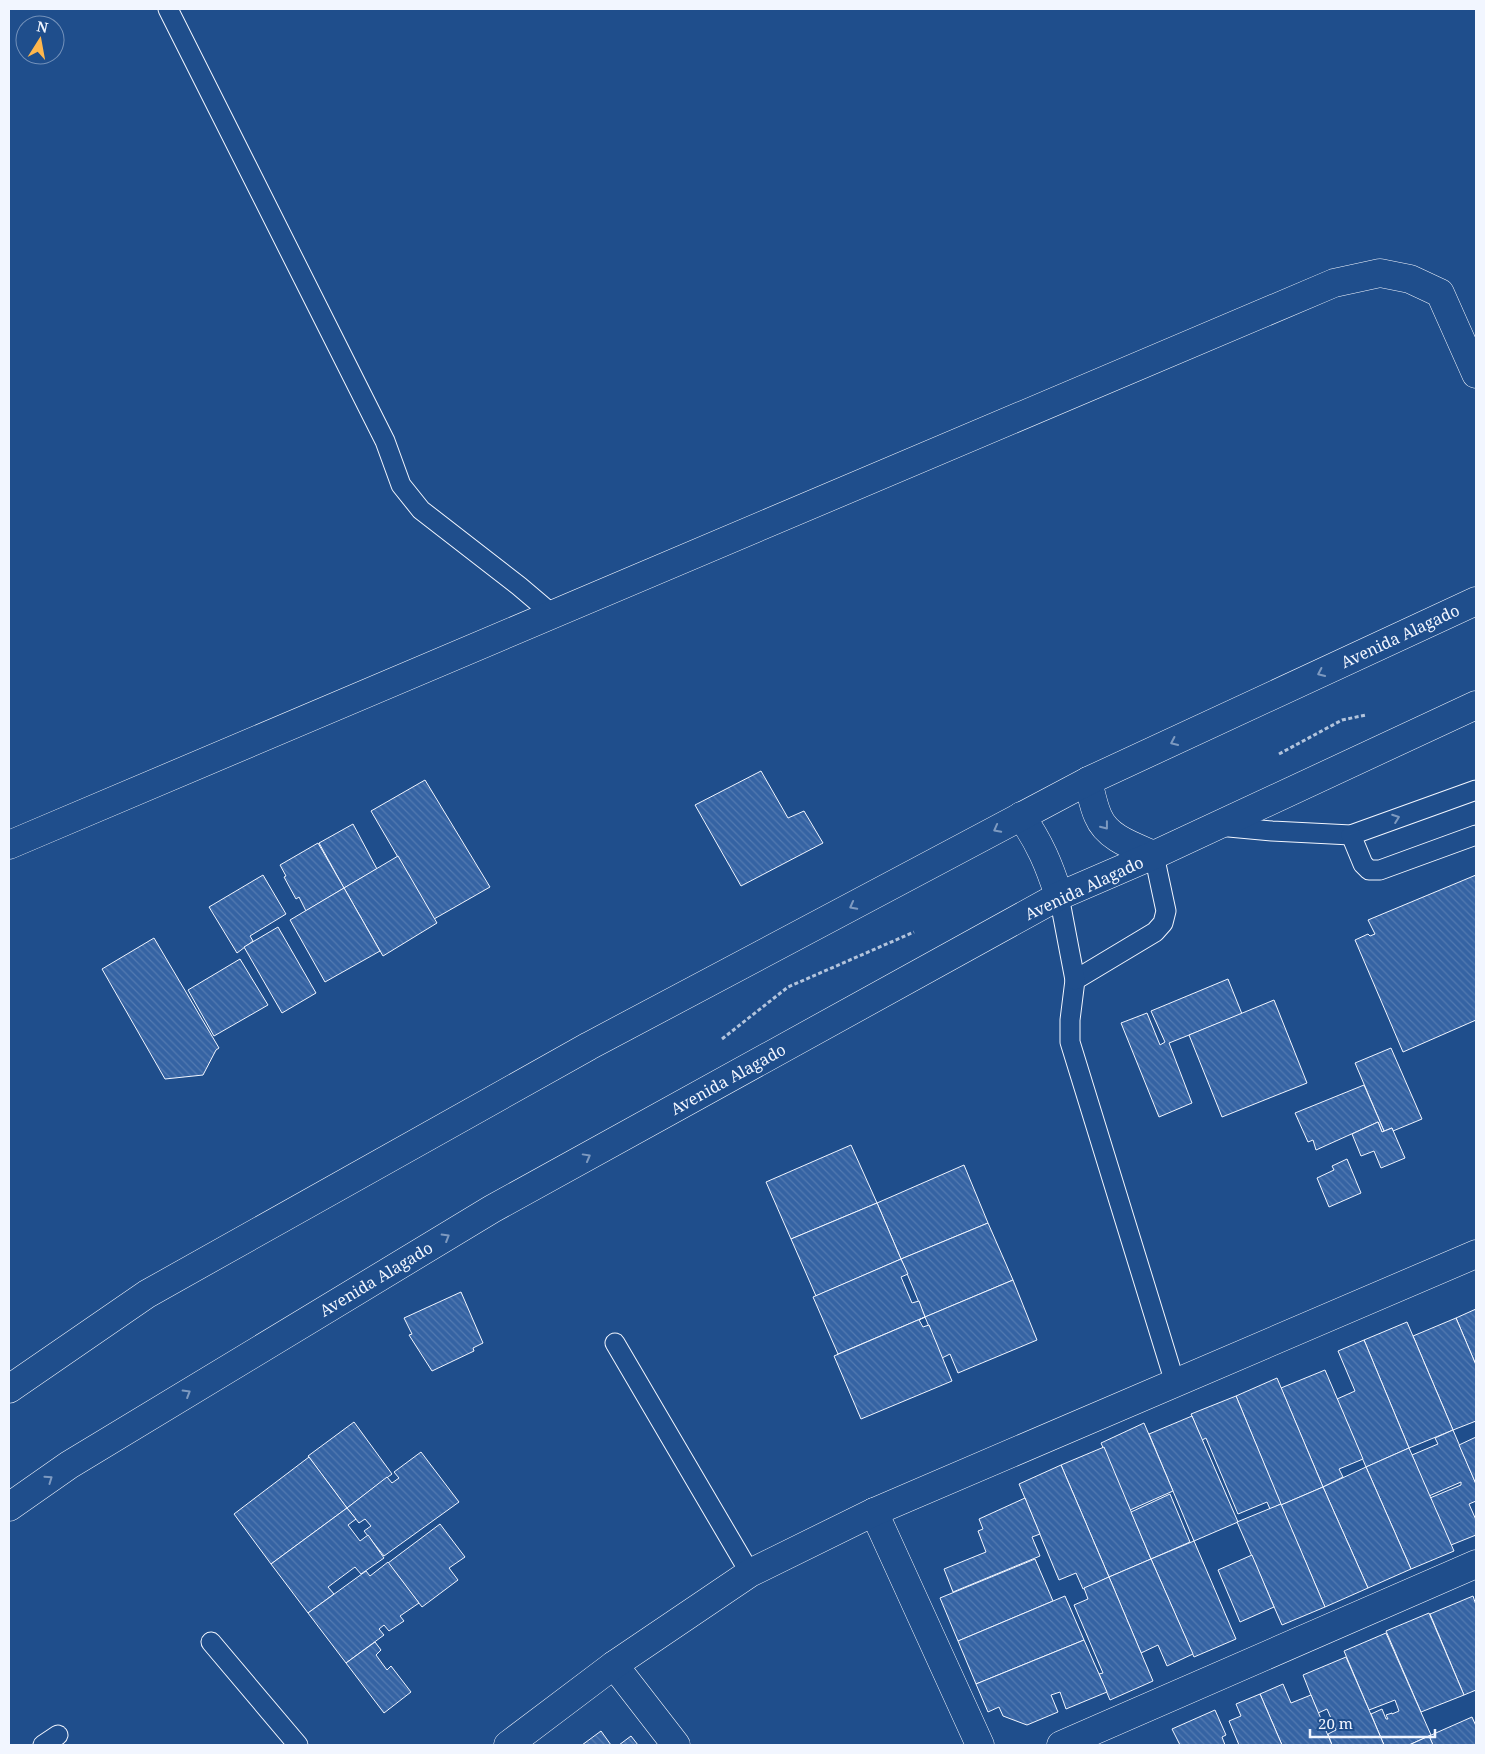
<svg xmlns="http://www.w3.org/2000/svg" width="1485" height="1754" viewBox="0 0 1485 1754" font-family="'Noto Serif',serif">
  <defs>
    <pattern id="building-back-hatch" width="6" height="6" patternUnits="userSpaceOnUse" patternTransform="scale(1.25)"><rect width="6" height="6" fill="#3563a3"/><path d="M-1 5l2 2M0 0l6 6M5-1l2 2" fill="none" stroke="#537ab1"/></pattern>
  </defs>
  <rect width="100%" height="100%" fill="#1f4e8c"/>
  <g fill="url(#building-back-hatch)" stroke="#f2f6ff">
    <polygon points="761,771 788,818 804,811 823,843 741,886 695,805"/>
    <polygon points="425,780 490,887 434,919 371,811"/>
    <polygon points="353,824 377,869 344,888 319,843"/>
    <polygon points="318,843 344,888 306,911 299,897 296,899 284,877 286,876 280,865"/>
    <polygon points="398,856 437,923 383,956 344,888"/>
    <polygon points="263,875 286,914 250,936 253,941 237,953 209,907"/>
    <polygon points="1476,875 1476,1020 1403,1052 1355,940 1368,934 1370,936 1375,934 1368,920"/>
    <polygon points="344,888 380,951 325,982 290,920"/>
    <polygon points="278,927 316,993 282,1013 244,947"/>
    <polygon points="154,938 219,1048 216,1050 203,1075 165,1079 102,969"/>
    <polygon points="240,959 268,1005 214,1036 188,990"/>
    <polygon points="1228,979 1242,1014 1169,1043 1192,1103 1159,1117 1121,1023 1147,1013 1160,1045 1165,1042 1151,1011"/>
    <polygon points="1274,1000 1307,1083 1222,1117 1189,1035"/>
    <polygon points="1391,1048 1422,1119 1393,1131 1392,1128 1384,1131 1355,1063"/>
    <polygon points="1364,1085 1384,1131 1382,1132 1378,1122 1316,1150 1313,1140 1308,1142 1295,1113"/>
    <polygon points="1378,1122 1382,1132 1392,1128 1405,1158 1381,1168 1374,1151 1361,1156 1352,1134"/>
    <polygon points="851,1145 877,1203 791,1239 766,1182"/>
    <polygon points="1347,1159 1361,1193 1329,1207 1317,1178 1334,1170 1332,1166"/>
    <polygon points="964,1165 988,1223 901,1259 877,1203"/>
    <polygon points="877,1203 901,1259 816,1296 791,1239"/>
    <polygon points="988,1223 1013,1280 925,1317 901,1259"/>
    <polygon points="901,1259 908,1274 901,1277 912,1303 919,1301 925,1317 838,1354 813,1297"/>
    <polygon points="1013,1280 1037,1340 958,1373 950,1354 942,1358 925,1317"/>
    <polygon points="461,1292 483,1343 473,1348 474,1351 432,1371 409,1335 412,1334 404,1318"/>
    <polygon points="1476,1309 1476,1365 1456,1318"/>
    <polygon points="925,1317 919,1320 923,1327 929,1325 952,1381 861,1419 834,1356"/>
    <polygon points="1456,1318 1476,1365 1476,1421 1453,1430 1413,1336"/>
    <polygon points="1407,1322 1453,1430 1409,1448 1364,1340"/>
    <polygon points="1364,1340 1409,1448 1366,1467 1337,1399 1355,1391 1338,1351"/>
    <polygon points="1325,1370 1363,1459 1339,1469 1343,1477 1323,1487 1281,1388"/>
    <polygon points="1277,1378 1323,1487 1281,1505 1236,1396"/>
    <polygon points="1236,1396 1281,1504 1270,1509 1267,1502 1238,1514 1206,1438 1202,1440 1191,1414"/>
    <polygon points="1192,1416 1238,1522 1194,1541 1149,1434"/>
    <polygon points="354,1422 392,1474 347,1508 308,1456"/>
    <polygon points="1144,1423 1173,1491 1130,1510 1101,1443"/>
    <polygon points="1453,1430 1476,1484 1476,1501 1469,1504 1476,1520 1476,1535 1451,1545 1430,1498 1461,1485 1461,1482 1429,1496 1412,1455 1438,1444 1435,1438"/>
    <polygon points="1476,1437 1476,1484 1459,1445"/>
    <polygon points="1104,1447 1151,1559 1109,1577 1061,1465"/>
    <polygon points="1409,1448 1454,1551 1411,1569 1366,1467"/>
    <polygon points="421,1452 459,1502 384,1556 364,1531 371,1526 365,1519 359,1523 347,1508 387,1477 392,1483 399,1478 394,1472"/>
    <polygon points="309,1457 347,1508 271,1564 234,1514"/>
    <polygon points="1061,1465 1109,1577 1083,1589 1076,1573 1059,1580 1019,1484"/>
    <polygon points="1366,1467 1411,1569 1368,1588 1323,1487"/>
    <polygon points="1323,1487 1368,1588 1325,1607 1281,1505"/>
    <polygon points="1170,1494 1190,1542 1151,1559 1131,1512"/>
    <polygon points="1025,1498 1040,1534 1032,1537 1040,1556 953,1592 944,1569 986,1552 978,1531 983,1529 979,1519"/>
    <polygon points="1281,1504 1325,1607 1282,1625 1237,1522"/>
    <polygon points="347,1508 356,1519 348,1525 360,1541 368,1535 384,1558 361,1574 355,1567 328,1587 334,1594 308,1613 271,1564"/>
    <polygon points="440,1524 465,1557 449,1568 458,1580 422,1607 388,1563"/>
    <polygon points="1194,1541 1236,1639 1194,1657 1151,1559"/>
    <polygon points="1252,1555 1274,1607 1240,1622 1218,1570"/>
    <polygon points="1035,1559 1053,1601 958,1641 940,1598"/>
    <polygon points="1151,1559 1193,1654 1167,1666 1158,1645 1141,1653 1109,1577"/>
    <polygon points="388,1562 419,1603 400,1616 404,1621 389,1631 384,1625 379,1629 384,1635 346,1663 308,1613 366,1571 370,1576"/>
    <polygon points="1109,1577 1153,1681 1110,1700 1099,1674 1103,1673 1074,1605 1088,1599 1084,1588"/>
    <polygon points="1065,1596 1084,1640 976,1684 958,1641"/>
    <polygon points="1473,1596 1476,1605 1476,1690 1464,1695 1430,1614"/>
    <polygon points="1429,1613 1464,1695 1421,1712 1386,1631"/>
    <polygon points="1386,1633 1431,1735 1409,1745 1384,1745 1371,1714 1382,1709 1386,1719 1388,1719 1386,1715 1392,1713 1392,1714 1399,1711 1395,1700 1369,1710 1344,1651"/>
    <polygon points="1084,1640 1107,1692 1066,1709 1060,1692 1051,1695 1058,1712 1027,1725 1003,1716 999,1707 988,1712 976,1684"/>
    <polygon points="375,1642 381,1650 376,1655 387,1670 391,1666 411,1692 384,1713 346,1663"/>
    <polygon points="1346,1657 1369,1710 1384,1745 1332,1745 1328,1734 1336,1730 1327,1709 1318,1713 1303,1675"/>
    <polygon points="1283,1684 1291,1703 1311,1695 1332,1745 1282,1745 1260,1694"/>
    <polygon points="1260,1694 1282,1745 1239,1745 1229,1721 1241,1716 1236,1704"/>
    <polygon points="1215,1710 1226,1735 1222,1737 1225,1745 1180,1745 1172,1729"/>
    <polygon points="1472,1717 1476,1726 1476,1745 1433,1745 1429,1736"/>
    <polygon points="601,1731 611,1745 582,1745"/>
    <polygon points="631,1736 638,1745 619,1745"/>
    <polygon points="1429,1736 1433,1745 1409,1745"/>
  </g>
  <g fill="none" stroke-linecap="round" stroke-linejoin="round">
    <g stroke="#f2f6ff" stroke-width="21">
      <g id="service">
        <polyline points="168,9 385,441 401,485 421,510 519,586 552,614"/>
        <polyline points="1218,826 1272,831 1351,835 1476,790"/>
        <polyline points="1351,835 1363,864 1369,870 1380,870 1476,835"/>
        <polyline points="1154,855 1166,911 1163,923 1155,932 1075,980 1070,1020 1070,1042 1175,1383"/>
        <polyline points="1059,896 1075,980"/>
        <polyline points="615,1343 750,1573"/>
        <polyline points="211,1642 298,1745"/>
        <polyline points="43,1745 58,1735"/>
      </g>
    </g>
    <g stroke="#f2f6ff" stroke-width="29">
      <g id="minor">
        <polyline points="9,845 1334,283 1380,273 1410,279 1440,293 1476,374"/>
        <polyline points="874,1512 980,1745"/>
        <polyline points="614,1665 676,1745"/>
        <polyline points="508,1745 614,1665 750,1573 874,1512 1476,1254"/>
        <polyline points="1061,1745 1476,1564"/>
      </g>
    </g>
    <g stroke="#f2f6ff" stroke-width="29">
      <g id="secondary">
        <path d="M1088,781C1091,792 1093,805 1098,816C1107,838 1133,846 1154,855"/>
        <path d="M1021,816C1040,843 1049,865 1059,896"/>
        <polyline points="9,1389 147,1294 589,1046 1088,781 1476,601"/>
        <polyline points="9,1507 69,1465 492,1209 1059,896 1154,855 1476,705"/>
      </g>
    </g>
    <g stroke="#b3c4dc" stroke-width="3" stroke-dasharray="4 2.5" stroke-linecap="butt">
      <polyline points="1279,754 1342,720 1366,715"/>
      <polyline points="722,1039 788,987 914,932"/>
    </g>
    <use href="#service" stroke="#1f4e8c" stroke-width="19"/>
    <use href="#minor" stroke="#1f4e8c" stroke-width="28"/>
    <use href="#secondary" stroke="#1f4e8c" stroke-width="28"/>
  </g>
  <defs><path id="oneway-chevron" d="M-2-3.5L2.5 0L-2 3.5" fill="none" stroke-width="1.6" stroke-linecap="round" stroke-linejoin="round" transform="scale(1.25)"/></defs>
  <g stroke="#7e9ac0">
    <use href="#oneway-chevron" transform="translate(1321 673) rotate(155)"/>
    <use href="#oneway-chevron" transform="translate(1174 742) rotate(155)"/>
    <use href="#oneway-chevron" transform="translate(1396 818) rotate(-20)"/>
    <use href="#oneway-chevron" transform="translate(1105 826) rotate(52)"/>
    <use href="#oneway-chevron" transform="translate(997 829) rotate(152)"/>
    <use href="#oneway-chevron" transform="translate(853 906) rotate(152)"/>
    <use href="#oneway-chevron" transform="translate(587 1157) rotate(-29)"/>
    <use href="#oneway-chevron" transform="translate(446 1237) rotate(-31)"/>
    <use href="#oneway-chevron" transform="translate(187 1393) rotate(-31)"/>
    <use href="#oneway-chevron" transform="translate(49 1479) rotate(-35)"/>
  </g>
  <g text-anchor="middle" dominant-baseline="central" stroke-width="4" stroke-linejoin="round" paint-order="stroke">
    <g font-size="16" fill="#f2f6ff" stroke="#1f4e8c">
      <text transform="translate(1400 636) rotate(-25)">Avenida Alagado</text>
      <text transform="translate(1084 888) rotate(-25)">Avenida Alagado</text>
      <text transform="translate(728 1079) rotate(-29)">Avenida Alagado</text>
      <text transform="translate(376 1279) rotate(-31)">Avenida Alagado</text>
    </g>
  </g>
  <rect width="1485" height="1754" fill="none" stroke="#f2f6ff" stroke-width="20"/>
  <g transform="translate(40 40) rotate(11)"><circle r="24" fill="#1f4e8c" stroke="#7391ba"/>
  <path d="M0-4L9 19L0 12L-9 19Z" fill="#ffb74d"/>
  <text y="-8" font-size="14" font-weight="bold" text-anchor="middle" fill="#f2f6ff">N</text>
  </g>
  <path d="M1310 1729v8h125v-8" fill="none" stroke="#f2f6ff" stroke-width="2.5"/>
  <text x="1318" y="1729" font-size="15" fill="#f2f6ff" stroke="#1f4e8c" stroke-width="4" paint-order="stroke">20 m</text>
</svg>
